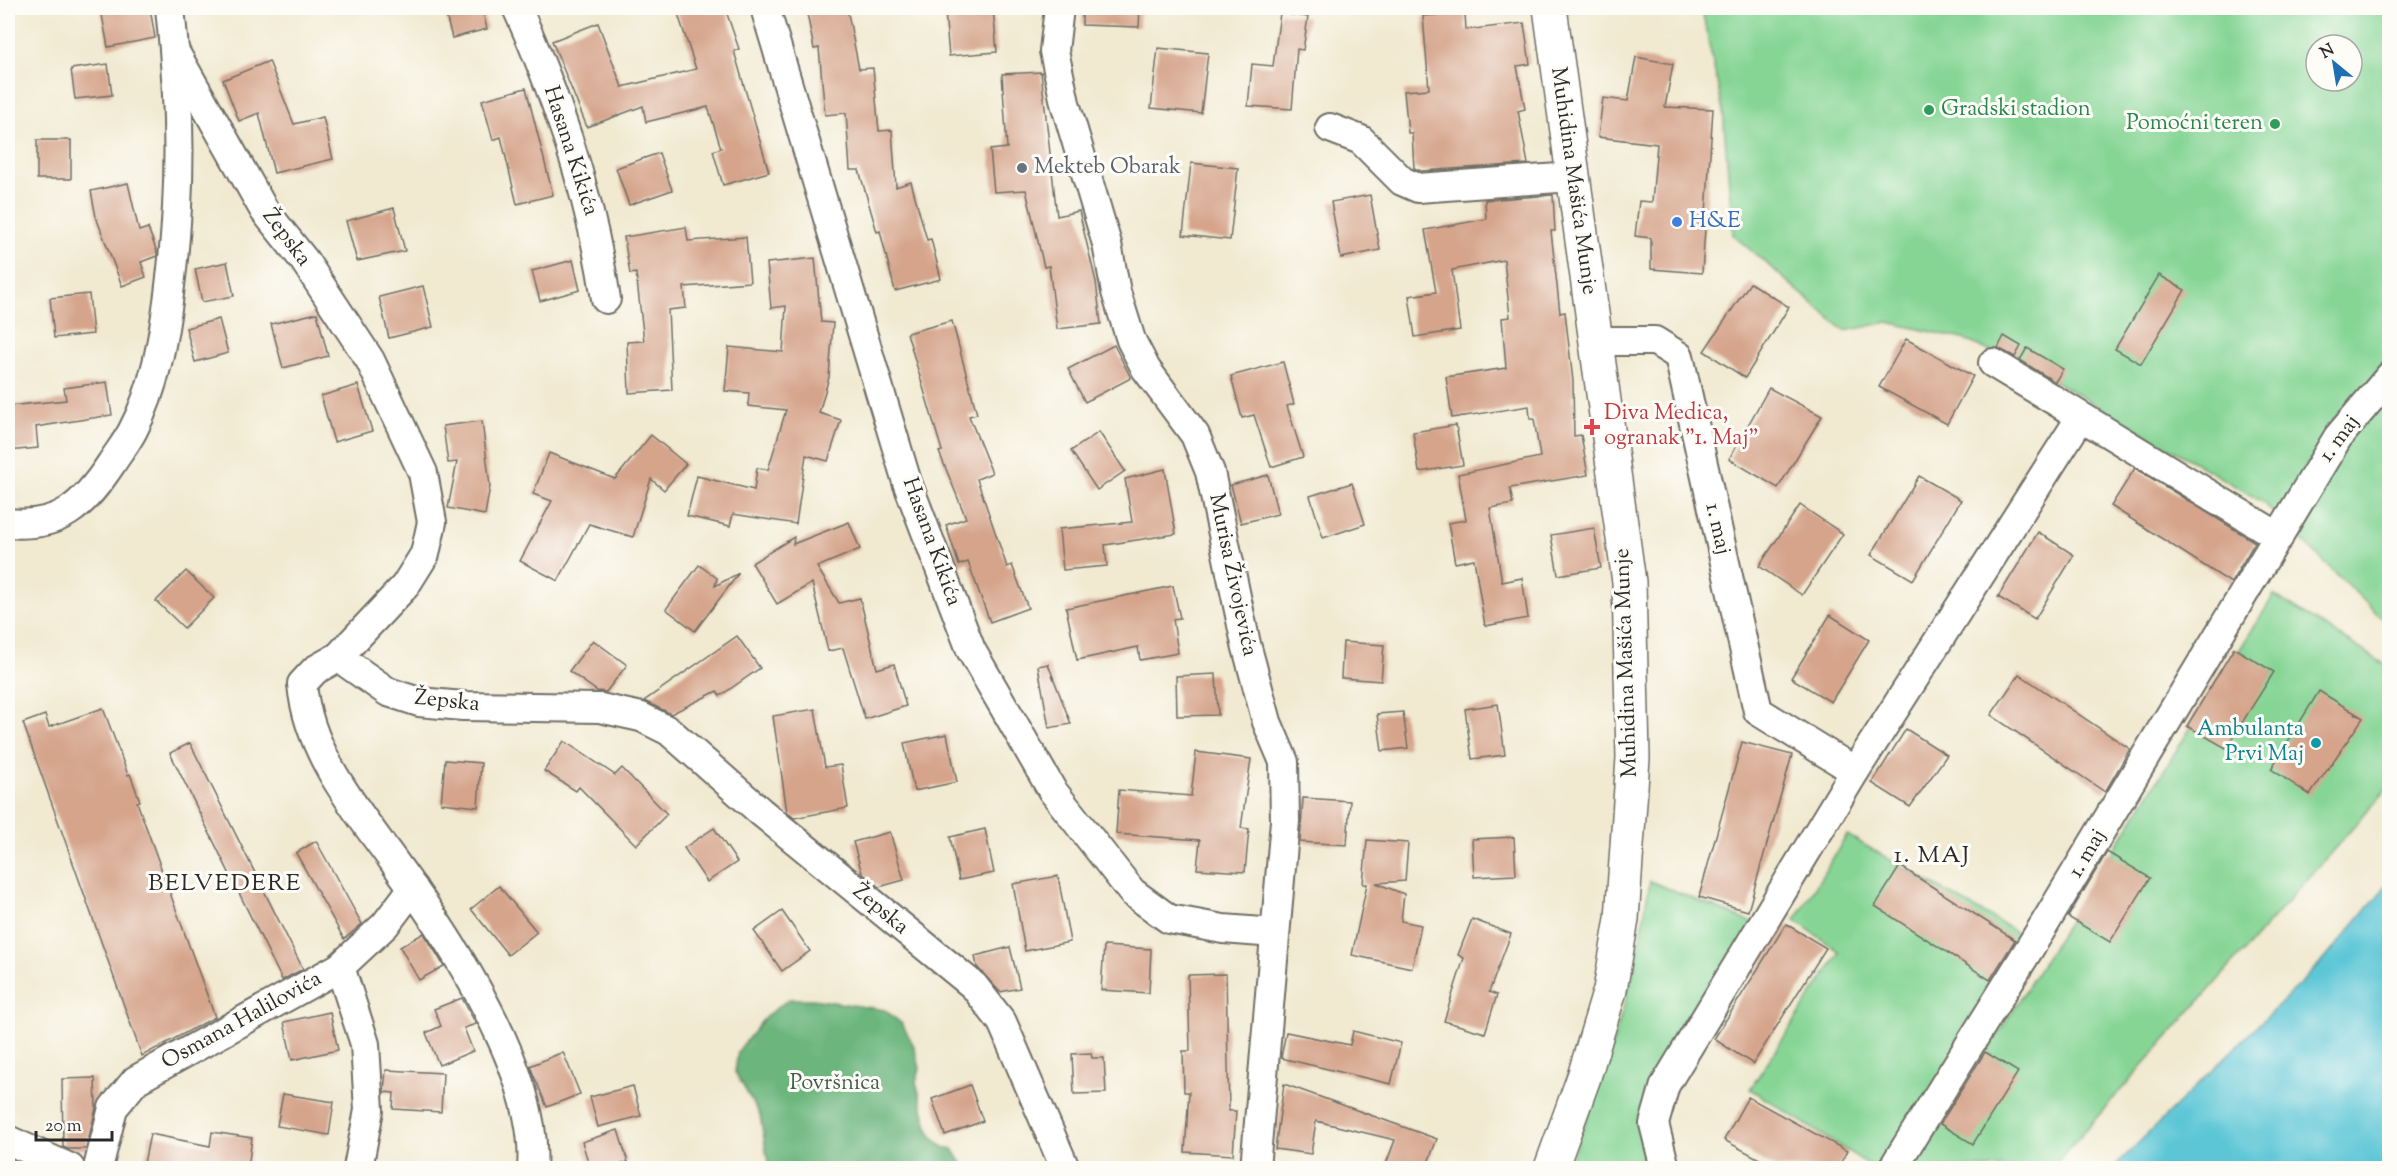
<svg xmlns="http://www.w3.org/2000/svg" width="2397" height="1176" viewBox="0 0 2397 1176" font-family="'Sorts Mill Goudy',serif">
  <rect width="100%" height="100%" fill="#fdfcf7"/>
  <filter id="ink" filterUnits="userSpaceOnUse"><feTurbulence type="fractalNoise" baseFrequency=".0167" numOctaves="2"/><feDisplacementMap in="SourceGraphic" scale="12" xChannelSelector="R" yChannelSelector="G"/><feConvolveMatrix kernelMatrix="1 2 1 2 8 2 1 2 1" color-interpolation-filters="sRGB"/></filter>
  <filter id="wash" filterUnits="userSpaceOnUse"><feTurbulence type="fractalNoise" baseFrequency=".008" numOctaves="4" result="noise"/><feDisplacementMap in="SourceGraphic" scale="24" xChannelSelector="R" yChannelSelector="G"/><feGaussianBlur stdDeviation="1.35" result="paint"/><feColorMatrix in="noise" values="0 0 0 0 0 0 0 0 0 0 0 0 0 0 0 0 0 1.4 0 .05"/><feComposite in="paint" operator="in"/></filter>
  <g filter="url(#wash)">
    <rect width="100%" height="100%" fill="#f1e9d0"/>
    <g fill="#86d595" stroke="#588060" stroke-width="1.5" fill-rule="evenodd">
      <path d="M1607,8H2389V625L2261,501L2053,380L1963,339L1888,322L1845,331L1733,235L1723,111L1702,10H1607ZM2316,45H2352V81H2316Z"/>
      <polygon points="2274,595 2389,667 2389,787 2052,1168 1914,1168"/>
      <polygon points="1847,835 2025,937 1886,1168 1874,1168 1750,1089 1840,952 1795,920"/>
      <polygon points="1650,881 1753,923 1643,1130 1649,1168 1568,1168 1606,1066 1635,968"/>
    </g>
    <polygon fill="#6cb67e" stroke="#4c7054" stroke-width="1.5" points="789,999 813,999 885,1010 902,1024 914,1046 920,1068 916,1082 930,1134 943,1147 953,1149 965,1168 769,1168 760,1115 735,1072 738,1051 766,1016"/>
    <polygon fill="#5bc6d6" stroke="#437880" stroke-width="1.5" points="2389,882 2389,1168 2113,1168 2324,960"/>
    <g id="blocks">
      <g fill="#d5a48b">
        <polygon points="115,8 150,8 155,38 108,47 101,10"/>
        <polygon points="444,8 482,8 487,29 452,38"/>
        <polygon points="676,8 725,8 739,49 734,51 769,172 723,185 713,151 721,148 708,107 646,122 643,106 587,127 552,41 598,23 622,87 696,69"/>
        <polygon points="806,8 847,8 859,69 873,68 879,131 892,130 896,187 911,182 927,240 931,239 941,279 895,291 880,231 877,232 859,170 850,170 846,113 825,115 819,48 814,49"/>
        <polygon points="993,8 997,52 949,56 945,12"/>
        <polygon points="1082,8 1140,8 1139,27 1082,25"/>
        <polygon points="1280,13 1308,17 1303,50 1297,49 1292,109 1248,106 1252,64 1273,66"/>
        <polygon points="1465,13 1466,30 1524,23 1530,64 1517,66 1525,109 1518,111 1528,164 1421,171 1414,168 1412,133 1408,133 1404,91 1429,89 1423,16"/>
        <polygon points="1158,48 1208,53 1201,113 1151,108"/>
        <polygon points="1636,57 1673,64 1665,107 1713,109 1702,273 1651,269 1651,238 1635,236 1639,201 1652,202 1657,144 1598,137 1603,98 1628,101"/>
        <polygon points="269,61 294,124 323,117 333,159 274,173 259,113 239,121 223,80"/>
        <polygon points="108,64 112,95 75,99 71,69"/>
        <polygon points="1041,72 1057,216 1079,211 1096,282 1101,324 1057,329 1049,266 1044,267 1026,190 994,192 990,150 1007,148 1002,74"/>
        <polygon points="526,88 553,195 517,204 501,137 493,140 482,100"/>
        <rect x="37" y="140" width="34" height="39"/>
        <polygon points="659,153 672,190 629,205 616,168"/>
        <polygon points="1191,163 1238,168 1230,240 1183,235"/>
        <polygon points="128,183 139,231 148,228 157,252 157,256 141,262 146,277 122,286 96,217 91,191"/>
        <polygon points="1370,195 1380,250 1341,258 1331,202"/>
        <polygon points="1553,195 1555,231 1551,231 1560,313 1565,312 1573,381 1574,436 1581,435 1588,475 1510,488 1513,504 1490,508 1502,582 1522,578 1528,618 1485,626 1474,559 1455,563 1448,523 1466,520 1458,474 1540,457 1534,419 1530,419 1529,406 1452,418 1446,377 1506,368 1502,318 1510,317 1504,260 1452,270 1460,330 1415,337 1409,296 1436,292 1425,230 1486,219 1485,200"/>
        <polygon points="394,208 405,251 357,261 346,221"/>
        <polygon points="686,227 688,241 746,237 750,282 684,287 686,308 668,310 672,390 629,393 627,342 644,341 636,273 630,274 624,237"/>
        <polygon points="815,258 821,322 833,323 829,377 819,413 841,420 828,461 806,455 796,524 733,514 730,526 687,516 697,476 754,490 757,468 768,470 786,410 748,406 749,393 725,391 729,347 783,352 786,306 771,308 767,263"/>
        <polygon points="573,260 580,290 540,301 532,271"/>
        <polygon points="227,262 234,296 202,302 195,269"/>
        <polygon points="2159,275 2185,290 2141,364 2115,349"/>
        <polygon points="1750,283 1789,307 1745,378 1704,351"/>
        <polygon points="423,286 433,327 389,338 379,297"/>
        <polygon points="89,294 93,334 54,338 50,298"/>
        <polygon points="317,313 328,356 283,368 271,324"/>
        <polygon points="219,319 228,353 195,362 186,328"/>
        <polygon points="952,321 977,414 969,416 992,473 977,479 1007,567 1012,565 1028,608 990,622 968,562 959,565 946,525 966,518 939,452 942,451 907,333"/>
        <polygon points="2004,336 2021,346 2015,357 1998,348"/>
        <polygon points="1906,339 1973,376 1947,424 1879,387"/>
        <polygon points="1114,345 1131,378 1085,402 1068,369"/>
        <polygon points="2027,348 2063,369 2055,382 2020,360"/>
        <polygon points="1283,362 1294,404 1287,406 1303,457 1271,467 1254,415 1242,418 1231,376"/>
        <polygon points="107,382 112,415 36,427 38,448 8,451 8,406 66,400 64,388"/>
        <polygon points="358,385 372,431 334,442 321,396"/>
        <polygon points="1769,388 1822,416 1778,488 1729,459"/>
        <polygon points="482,421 490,486 485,515 448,508 457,462 448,463 443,426"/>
        <polygon points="1456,425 1463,465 1419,472 1413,432"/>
        <polygon points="1099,432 1125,471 1097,490 1071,451"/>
        <polygon points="651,435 686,464 664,490 651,479 633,537 589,524 558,581 520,561 552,501 533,494 549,453 615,479"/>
        <polygon points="2135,468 2255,542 2231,583 2111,506"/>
        <polygon points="1165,469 1176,534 1105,545 1107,566 1063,570 1059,529 1132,522 1125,479"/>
        <polygon points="1268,475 1278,514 1241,523 1231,485"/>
        <polygon points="1919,476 1961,500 1913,580 1871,555"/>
        <polygon points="1352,483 1365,524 1323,538 1310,496"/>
        <polygon points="1800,505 1843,534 1802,595 1759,566"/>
        <polygon points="849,522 860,549 817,567 839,603 860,598 877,669 894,664 906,706 865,719 843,648 828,651 812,583 777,604 752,563 794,537 793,544"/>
        <polygon points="1594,528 1601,568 1558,575 1551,535"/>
        <polygon points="2038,532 2074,555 2035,619 1998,597"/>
        <polygon points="699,565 717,578 715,586 739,573 695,631 666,609"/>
        <polygon points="186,571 214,598 184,628 156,601"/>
        <polygon points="1173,586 1180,618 1173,619 1178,653 1140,660 1138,647 1077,660 1066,608"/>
        <polygon points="1830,615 1869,640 1831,702 1791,678"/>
        <polygon points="737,636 760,668 720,696 717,691 671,714 644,701"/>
        <polygon points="593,640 627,665 606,692 597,691 569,671"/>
        <polygon points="1343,642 1384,645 1381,681 1341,678"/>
        <polygon points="2234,648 2274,672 2226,748 2187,726"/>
        <polygon points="1048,664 1071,724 1049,728 1038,666"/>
        <polygon points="1216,674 1218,715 1177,716 1176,676"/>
        <polygon points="2019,674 2130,749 2105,792 1991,715"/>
        <polygon points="2319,691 2363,718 2310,795 2271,769"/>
        <polygon points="1498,704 1505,755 1472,759 1465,709"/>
        <polygon points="103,708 128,775 130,774 140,801 137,802 215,1017 142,1056 23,723 45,715 49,727"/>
        <polygon points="815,709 825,767 841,765 848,808 794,818 787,812 773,716"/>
        <polygon points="1403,712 1408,748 1382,751 1377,714"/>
        <polygon points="1906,729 1947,755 1910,807 1872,783"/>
        <polygon points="947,734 957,782 914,791 904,743"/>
        <polygon points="564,741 615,775 622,768 667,814 636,845 579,787 576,791 544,771"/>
        <polygon points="1742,742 1792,755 1748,911 1699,897"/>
        <polygon points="190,743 303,969 282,980 170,753"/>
        <polygon points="1196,752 1251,759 1241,828 1249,829 1245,872 1197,869 1200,840 1116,834 1119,790 1191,796"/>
        <polygon points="445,760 481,763 478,807 441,803"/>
        <polygon points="1303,798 1350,801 1347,845 1300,842"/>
        <polygon points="714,828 737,862 707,882 684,848"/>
        <polygon points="985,829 994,873 959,880 950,837"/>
        <polygon points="890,832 904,880 879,887 862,873 853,842"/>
        <polygon points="1514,837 1516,875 1474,877 1472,839"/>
        <polygon points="1367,840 1408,843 1405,881 1376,883 1404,894 1401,921 1421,925 1412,968 1352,955 1367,884 1363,884"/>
        <polygon points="316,841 362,924 344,939 296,853"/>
        <polygon points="2107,852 2150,878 2110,942 2068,917"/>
        <polygon points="1900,866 2015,940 1990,980 1875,906"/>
        <polygon points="1058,876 1070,942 1025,951 1013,884"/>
        <polygon points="499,886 537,932 508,955 471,909"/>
        <polygon points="782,911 810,951 782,971 754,931"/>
        <polygon points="1472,919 1511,934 1489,992 1497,995 1485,1033 1444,1021 1464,958 1458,955"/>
        <polygon points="1786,924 1826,948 1753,1064 1714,1039"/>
        <polygon points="424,933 444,966 419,980 400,947"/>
        <polygon points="1104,946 1151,949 1149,993 1101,990"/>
        <polygon points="1010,947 1020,988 1000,992 977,967 975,956"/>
        <polygon points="1226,974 1229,1111 1236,1111 1233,1155 1185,1152 1189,1092 1184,1092 1183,1051 1190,1051 1188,975"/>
        <polygon points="462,998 476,1024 464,1028 473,1051 439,1065 426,1033 441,1026 434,1009"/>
        <polygon points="330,1012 338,1050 292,1060 284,1022"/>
        <polygon points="1353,1031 1401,1043 1391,1084 1281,1058 1286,1032 1350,1045"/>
        <polygon points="563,1052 580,1094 547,1107 530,1066"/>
        <polygon points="1985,1052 2018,1072 1973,1144 1940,1124"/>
        <polygon points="1091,1053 1092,1058 1104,1058 1106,1093 1074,1094 1072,1054"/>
        <polygon points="386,1070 443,1073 441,1112 393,1109 394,1093 384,1092"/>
        <polygon points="95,1078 96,1108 86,1149 68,1149 63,1147 62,1079"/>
        <polygon points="1284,1084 1437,1139 1426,1168 1398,1168 1386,1164 1395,1140 1316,1121 1311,1154 1275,1149"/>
        <polygon points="970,1085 983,1121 945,1135 932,1099"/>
        <polygon points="633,1086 641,1116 598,1127 590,1097"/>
        <polygon points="283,1094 334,1102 329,1135 277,1126"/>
        <polygon points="1748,1097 1847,1151 1838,1168 1776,1168 1724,1140"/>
        <polygon points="618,1130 628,1162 609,1168 590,1168 582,1142"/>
        <polygon points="212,1132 252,1138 248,1168 143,1168 150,1134 210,1146"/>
      </g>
    </g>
  </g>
  <g filter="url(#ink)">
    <use href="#blocks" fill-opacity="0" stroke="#706e65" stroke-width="1.5"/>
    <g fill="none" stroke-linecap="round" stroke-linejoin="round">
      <g stroke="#706e65" stroke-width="32">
        <g id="minor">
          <path d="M517,8C559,101 591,197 606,299"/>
          <polyline points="765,8 907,482 971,650 1052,790 1132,892 1169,919 1223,929 1275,933"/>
          <polyline points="1059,8 1054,51 1065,103 1107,244 1116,292 1131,340 1146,369 1195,435 1210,472 1246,644 1267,722 1284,762 1285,821 1255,1168"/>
          <polyline points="175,52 264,210 304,260 370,360 423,473 432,522 425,554 405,586 338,657 388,692 419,702 463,706 600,708 641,717 669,731 761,812 974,986 1002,1022 1065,1168"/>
          <polyline points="1330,128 1361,140 1402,181 1418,188 1572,177"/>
          <polyline points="1595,341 1655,341 1679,356 1758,711 1855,771"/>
          <polyline points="1993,363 2279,537"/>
          <path d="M8,523C60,528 83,506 111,464C118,453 127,442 133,430C155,388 163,340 169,294C182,195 181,107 170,8"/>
          <path d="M338,657L315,670L302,684C308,751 354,807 392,859C448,936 540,1072 532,1168"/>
          <polyline points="340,967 365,1044 369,1110 358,1168"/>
          <polyline points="8,1140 70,1168"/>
          <polyline points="98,1168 113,1108 136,1080 340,967 385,925 413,888"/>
          <polyline points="1665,1168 1654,1124 1665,1085 1855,771 2081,417"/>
          <polyline points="1893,1168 2044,925 2338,437 2390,376"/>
        </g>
      </g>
      <g stroke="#706e65" stroke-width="36">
        <polyline id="major" points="1550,8 1629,582 1633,758 1622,919 1610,990 1584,1077 1551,1168"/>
      </g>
      <use href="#minor" stroke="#fff" stroke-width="28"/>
      <use href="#major" stroke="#fff" stroke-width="33"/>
    </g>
  </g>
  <g fill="#2e9e5b" stroke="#fdfcf7" stroke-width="2">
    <circle cx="1929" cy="110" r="6"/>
    <circle cx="2275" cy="124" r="6"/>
  </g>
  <circle fill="#6b7280" stroke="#fdfcf7" stroke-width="2" cx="1022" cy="168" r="6"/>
  <circle fill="#3f7fe0" stroke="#fdfcf7" stroke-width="2" cx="1677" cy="222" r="6"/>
  <path fill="#e0444e" stroke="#fdfcf7" stroke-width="2" d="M1589 418h6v6h6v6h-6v6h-6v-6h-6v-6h6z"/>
  <circle fill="#0f9aa8" stroke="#fdfcf7" stroke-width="2" cx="2316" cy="743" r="6"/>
  <g text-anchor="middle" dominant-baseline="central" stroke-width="6" stroke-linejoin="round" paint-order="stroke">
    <g font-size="22" fill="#27864d" stroke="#fdfcf7" text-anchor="start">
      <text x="1941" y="110">Gradski stadion</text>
      <text x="2263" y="124" text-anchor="end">Pomoćni teren</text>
    </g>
    <g font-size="22" fill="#2b2b2b" stroke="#fdfcf7">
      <text transform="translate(570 151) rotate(72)">Hasana Kikića</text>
      <text transform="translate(1573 181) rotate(82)">Muhidina Mašića Munje</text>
      <text transform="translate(286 238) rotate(53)">Žepska</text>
      <text transform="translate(2340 439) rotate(-54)">1. maj</text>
      <text transform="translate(1717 529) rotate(77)">1. maj</text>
      <text transform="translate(931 542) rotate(70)">Hasana Kikića</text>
      <text transform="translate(1232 575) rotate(78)">Murisa Živojevića</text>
      <text transform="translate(1627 663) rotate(-92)">Muhidina Mašića Munje</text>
      <text transform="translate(447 702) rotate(6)">Žepska</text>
      <text transform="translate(2088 854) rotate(-59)">1. maj</text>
      <text transform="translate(880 910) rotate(40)">Žepska</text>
      <text transform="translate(242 1021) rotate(-29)">Osmana Halilovića</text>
    </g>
    <g font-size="22" fill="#5b616d" stroke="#fdfcf7" text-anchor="start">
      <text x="1034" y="168">Mekteb Obarak</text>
    </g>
    <g font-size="22" fill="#366cbe" stroke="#fdfcf7" text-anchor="start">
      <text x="1689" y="222">H&amp;E</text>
    </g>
    <g font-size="22" fill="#be3a42" stroke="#fdfcf7" text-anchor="start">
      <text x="1604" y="414">Diva Medica,<tspan x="1604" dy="25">ogranak "1. Maj"</tspan></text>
    </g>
    <g font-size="22" fill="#0d838f" stroke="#fdfcf7" text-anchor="end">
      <text x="2304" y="730">Ambulanta<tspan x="2304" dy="25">Prvi Maj</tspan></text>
    </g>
    <g font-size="22" fill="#465e4b" stroke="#fdfcf7">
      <text x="835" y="1084">Površnica</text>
    </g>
    <g font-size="24" letter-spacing="1.5" fill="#2b2b2b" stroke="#fdfcf7">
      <text x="1932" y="856">1. MAJ</text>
      <text x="225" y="884">BELVEDERE</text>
    </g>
  </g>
  <rect width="2397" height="1176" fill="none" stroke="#fdfcf7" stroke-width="30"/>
  <g transform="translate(2334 63) rotate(330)"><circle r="28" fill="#fdfcf7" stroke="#a9a8a5" stroke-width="1.5"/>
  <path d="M0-4.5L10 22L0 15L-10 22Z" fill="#1f6fb2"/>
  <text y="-9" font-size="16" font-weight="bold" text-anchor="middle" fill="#2b2b2b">N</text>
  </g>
  <path d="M36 1131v9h76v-9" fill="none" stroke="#2b2b2b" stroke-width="3"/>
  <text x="45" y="1131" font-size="18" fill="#2b2b2b" stroke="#fdfcf7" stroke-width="4.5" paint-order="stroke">20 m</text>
</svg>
